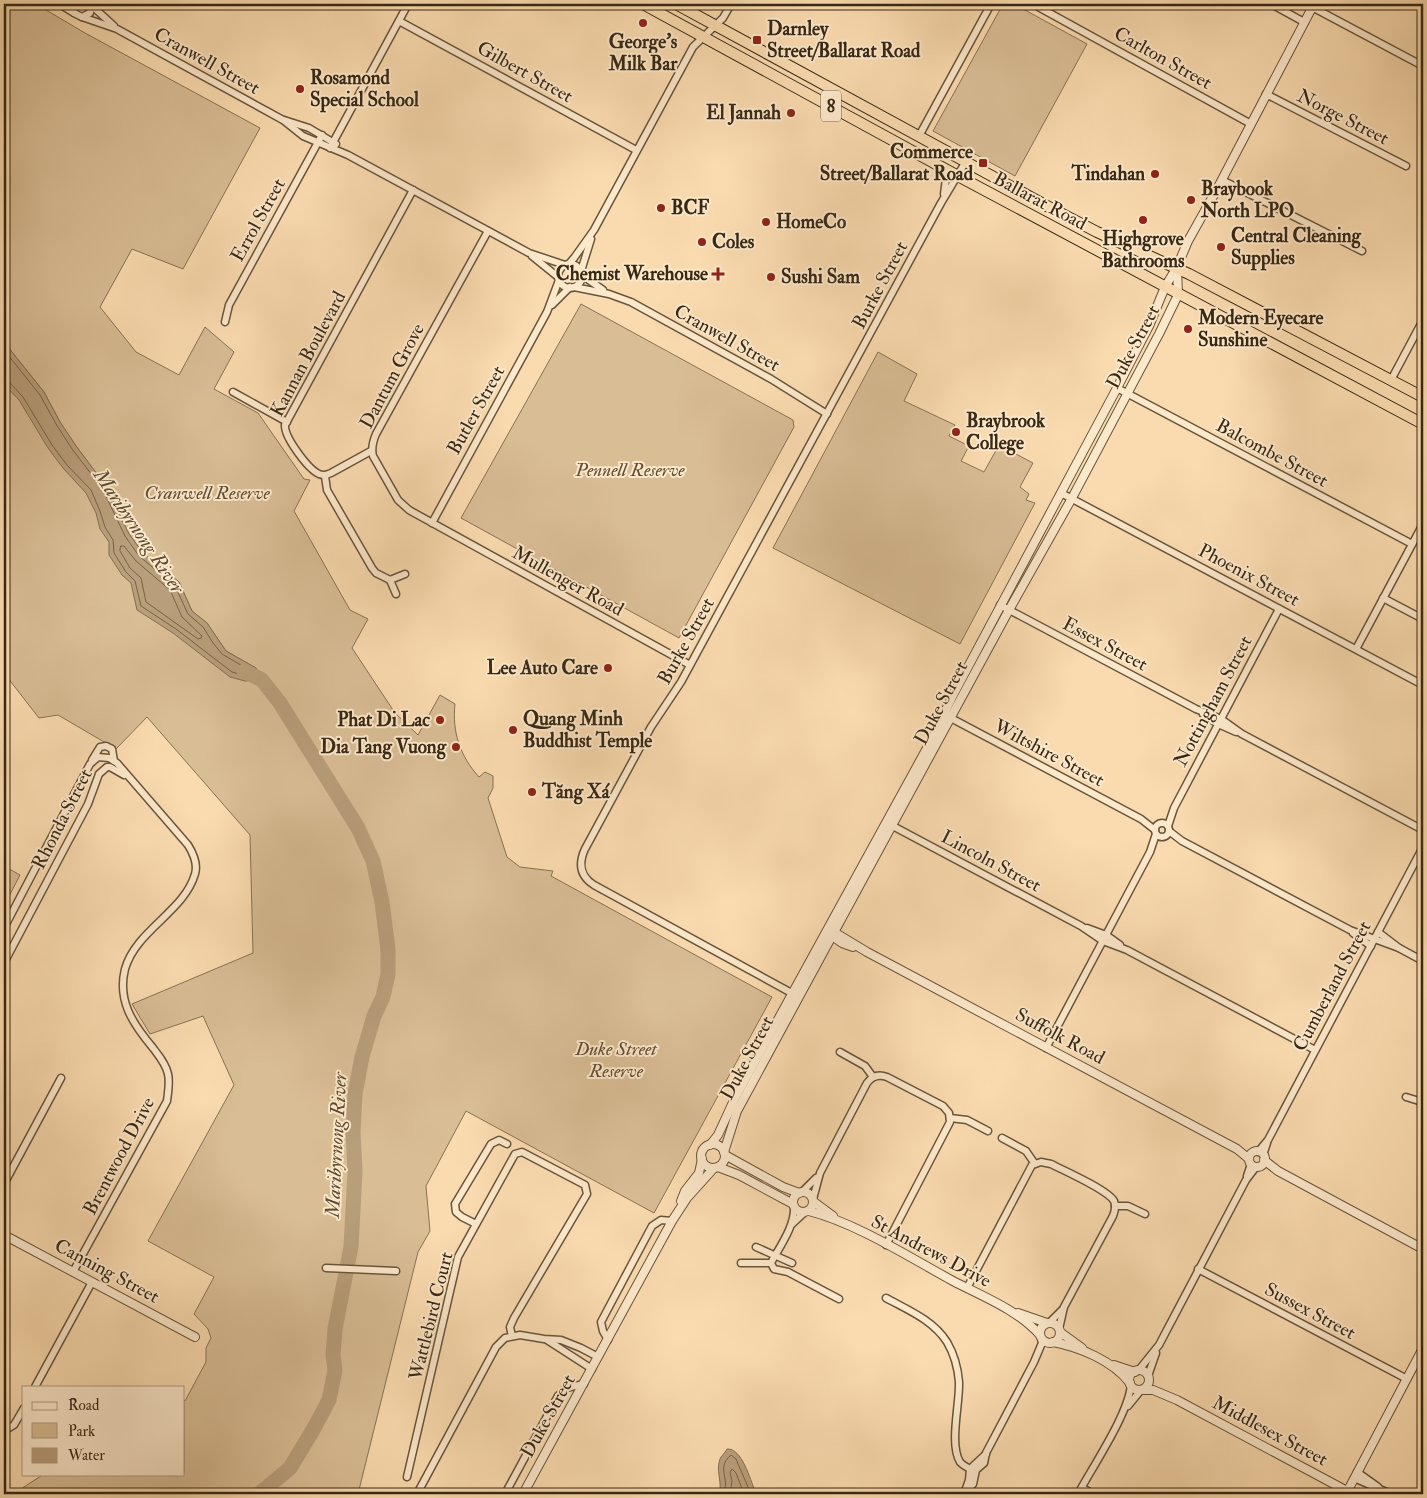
<svg xmlns="http://www.w3.org/2000/svg" width="1427" height="1498" viewBox="0 0 1427 1498" font-family="'IM FELL Double Pica',serif">
  <rect width="100%" height="100%" fill="#fadbaf"/>
  <filter id="stains"><feTurbulence type="fractalNoise" baseFrequency=".004" numOctaves="4"/><feColorMatrix values="0 0 0 0 .2 0 0 0 0 .09 0 0 0 0 .02 0 0 0 .5 -.17"/></filter>
  <radialGradient id="worn" r=".72"><stop offset=".6" stop-color="#630" stop-opacity="0"/><stop offset="1" stop-color="#630" stop-opacity=".3"/></radialGradient>
  <g fill="#d9bd95" stroke="#887254">
    <path d="M4,4H36L85,33L260,128L183,269L132,249L100,307L136,352L179,375L205,327L234,352L214,389L258,413L304,479L310,480L294,511L350,610L368,619L352,648L395,713L418,735L440,695L455,704C452,732 460,756 479,777L485,772L493,776V788L488,798L507,857L520,867L553,871L551,876L772,997L654,1213L466,1111L426,1186L430,1231L418,1252L358,1494H4V1489L13,1494L44,1474H184V1400L185,1401L206,1362V1348L211,1338L208,1329L194,1314L214,1277L148,1241L234,1085L203,1016L150,1034L132,1004L253,953L250,835L147,717L116,749L58,715L39,718L4,673V369L162,603L261,679L256,668L226,651L207,623L192,611L179,582L143,553L129,534L106,486L76,446L60,422L44,392L4,342Z"/>
    <polygon points="1003,4 1014,4 1087,44 1015,176 933,131"/>
    <polygon points="581,304 793,420 794,427 679,638 461,518"/>
    <polygon points="878,352 917,374 904,401 955,425 949,436 969,446 961,461 984,472 999,445 1033,463 1020,487 1029,494 1026,500 1035,503 960,644 773,548"/>
    <polygon points="4,866 20,875 4,906"/>
  </g>
  <g fill="#b89e7a" stroke="#856f51">
    <polygon points="4,342 44,392 60,422 76,446 106,486 129,534 143,553 179,582 192,611 207,623 226,651 256,668 262,680 245,681 230,677 173,633 137,610 131,583 122,575 109,555 109,542 100,529 96,513 86,493 63,468 48,448 19,400 4,384"/>
    <path d="M727,1449C742,1448 750,1479 755,1491L762,1494H715L717,1490L720,1489C721,1479 716,1470 720,1459C721,1456 725,1453 727,1449Z"/>
  </g>
  <g fill="none" stroke-linecap="round" stroke-linejoin="round">
    <g stroke="#786347" stroke-width="1">
      <polyline points="4,350 40,395 56,424 72,449 102,488 125,536 139,556 175,586 188,614 203,627 213,643 222,654 251,671 252,676 245,676 232,672 176,629 141,606 135,581 126,572 114,553 113,540 105,527 100,511 91,490 67,465 52,445 23,397 9,382 4,381"/>
      <polygon points="121,546 124,546 136,561 170,590 182,617 202,636 201,638 198,639 146,602 141,578 130,568 120,551"/>
      <path d="M721,1494C734,1483 714,1469 731,1455L736,1459L751,1494"/>
      <polyline points="730,1494 732,1481 730,1472 732,1469 736,1473 744,1494"/>
    </g>
    <polyline stroke="#b89e7a" stroke-width="15" points="244,671 262,680 280,703 358,828 373,861 382,902 388,950 388,974 383,997 374,1016 362,1057 355,1094 353,1132 355,1171 351,1247 335,1329 333,1355 335,1370 329,1400 313,1430 290,1468 259,1494"/>
    <g stroke="#68553b" stroke-width="9">
      <g id="minor">
        <polyline points="59,4 74,13"/>
        <polyline points="73,4 74,13 82,17 90,13 91,4"/>
        <polyline points="1033,4 1251,124"/>
        <polyline points="1271,4 1304,22"/>
        <polyline points="92,6 114,26"/>
        <polyline points="1312,7 1423,66"/>
        <polyline points="82,17 117,29 283,120 303,136 348,155 529,253 565,265"/>
        <polyline points="399,21 636,150"/>
        <polyline points="1266,94 1406,166"/>
        <polyline points="284,120 309,128 336,144"/>
        <polyline points="919,136 991,4"/>
        <polyline points="330,148 408,4"/>
        <polyline points="943,168 946,179 944,194"/>
        <polyline points="1222,180 1362,251"/>
        <path d="M488,231L376,434C373,441 371,448 373,456L398,500L409,510L690,665"/>
        <polyline points="532,256 558,277"/>
        <polyline points="569,264 574,258 594,230 693,47 723,18 731,4"/>
        <circle cx="570" cy="276" r="12"/>
        <polyline points="581,271 591,239"/>
        <polyline points="582,275 603,290"/>
        <polyline points="574,287 609,294 631,302 771,379 827,414"/>
        <polyline points="552,305 570,287"/>
        <polyline points="225,322 229,305 322,135"/>
        <polyline points="1391,380 1423,320"/>
        <polyline points="1117,388 1412,544"/>
        <polyline points="233,392 287,422"/>
        <path d="M371,451L331,473C327,475 324,476 319,474C308,469 284,437 285,425L413,190"/>
        <polyline points="325,476 327,490 372,568 376,573 390,580"/>
        <polyline points="1061,493 1423,685"/>
        <polyline points="432,523 547,312 559,280"/>
        <polyline points="396,594 390,580 405,574"/>
        <polyline points="1383,598 1423,619"/>
        <polyline points="1000,605 1196,709 1221,719 1242,734 1423,830"/>
        <polyline points="1356,649 1423,524"/>
        <polyline points="1203,714 1218,724 1236,732"/>
        <polyline points="947,716 1141,819 1155,830"/>
        <polyline points="92,760 100,747 106,746 112,749 114,761"/>
        <circle cx="1162" cy="830" r="7"/>
        <polyline points="889,824 1081,926 1103,941 1127,950 1315,1050"/>
        <polyline points="1168,826 1174,808 1279,609"/>
        <polyline points="1169,831 1182,841 1350,930 1399,948"/>
        <path d="M4,928L90,764L98,757L109,758L117,763L188,845C193,853 198,864 195,874C184,912 136,930 125,969C117,1001 133,1024 153,1048C159,1056 166,1064 168,1074C170,1083 168,1092 167,1101L73,1272"/>
        <polyline points="1087,928 1106,935 1120,945"/>
        <polyline points="1378,932 1399,948 1423,961"/>
        <polyline points="1353,933 1371,946"/>
        <polyline points="4,963 88,804 99,774 107,767 110,767 124,775"/>
        <path d="M797,996L594,885C580,876 578,864 585,849L651,727L681,682L941,203L965,163"/>
        <polyline points="1046,1048 1150,852 1156,834"/>
        <polyline points="840,1052 865,1066 873,1077"/>
        <polyline points="1406,1097 1419,1101 1423,1105"/>
        <polyline points="1419,1101 1423,1093"/>
        <polyline points="950,1118 967,1120 988,1131"/>
        <polyline points="1002,1138 1026,1151 1035,1164"/>
        <polyline points="1258,1152 1268,1140 1423,847"/>
        <polyline points="1263,1155 1267,1143"/>
        <polyline points="1247,1176 1251,1164"/>
        <polyline points="4,1184 61,1078"/>
        <polyline points="802,1192 816,1178"/>
        <path d="M813,1199L820,1173L867,1083C872,1076 879,1074 887,1077L943,1106L949,1113L950,1122L886,1245"/>
        <polyline points="1115,1206 1128,1206 1145,1214"/>
        <path d="M794,1207C795,1226 780,1246 771,1263L774,1269L788,1272L839,1299"/>
        <polyline points="476,1224 462,1217 456,1212 455,1204 491,1144 499,1140 507,1144"/>
        <polyline points="792,1224 805,1212"/>
        <polyline points="756,1247 792,1263"/>
        <polyline points="741,1263 771,1263"/>
        <polyline points="326,1268 396,1271"/>
        <polyline points="1198,1269 1407,1379"/>
        <path d="M967,1288L1032,1165L1041,1162L1051,1164C1063,1170 1108,1190 1114,1201C1116,1206 1115,1211 1113,1216L1064,1307L1059,1329"/>
        <path d="M886,1298C908,1310 933,1320 947,1342C954,1354 958,1369 959,1382C960,1403 949,1444 960,1462C963,1466 971,1469 975,1472"/>
        <polyline points="1049,1323 1062,1310"/>
        <polyline points="547,1340 592,1369"/>
        <polyline points="608,1340 603,1331 601,1322 652,1226 661,1220 672,1221"/>
        <polyline points="1138,1371 1159,1345 1246,1180 1256,1167"/>
        <polyline points="1148,1376 1156,1353"/>
        <polyline points="35,1387 92,1282"/>
        <polyline points="1128,1406 1141,1390"/>
        <polyline points="4,1431 14,1425 24,1408"/>
        <polyline points="1357,1472 1378,1487"/>
        <polyline points="407,1477 458,1257 515,1154 522,1152 585,1185 587,1194 514,1318 510,1327 512,1336"/>
        <polyline points="1354,1478 1391,1494"/>
        <polyline points="1082,1488 1094,1494"/>
        <polyline points="965,1491 969,1480 970,1469 986,1454"/>
        <polyline points="417,1494 496,1347 505,1338 520,1335 544,1339 561,1340 581,1348 598,1357"/>
        <polyline points="505,1494 558,1396 566,1388 584,1384"/>
        <polyline points="964,1494 973,1484 976,1470 984,1463 986,1453 1034,1362 1042,1343 1041,1338"/>
        <path d="M1078,1494C1093,1466 1128,1415 1131,1385"/>
      </g>
    </g>
    <g stroke="#68553b" stroke-width="10">
      <g id="tertiary">
        <polyline points="829,931 834,932 867,952 1237,1149 1249,1159"/>
        <polyline points="829,934 842,943 853,947"/>
        <circle cx="713" cy="1156" r="12"/>
        <polyline points="710,1145 718,1135 735,1098 932,739 953,695 1117,388 1149,326 1165,287 1177,267 1188,241 1216,191 1314,4"/>
        <circle cx="1257" cy="1159" r="8"/>
        <polyline points="724,1152 737,1111 1009,610 1072,498 1159,334 1178,295 1177,267"/>
        <polyline points="725,1155 783,1187 799,1193"/>
        <polyline points="1264,1160 1278,1171 1423,1249"/>
        <polyline points="718,1167 739,1175 793,1204"/>
        <circle cx="803" cy="1202" r="10"/>
        <polyline points="681,1201 685,1191 699,1173 702,1159"/>
        <polyline points="814,1202 833,1216"/>
        <path d="M809,1211C856,1223 909,1257 953,1281C982,1296 1018,1310 1040,1335"/>
        <polyline points="4,1235 195,1337"/>
        <polyline points="1018,1313 1047,1323"/>
        <circle cx="1050" cy="1333" r="10"/>
        <polyline points="1060,1332 1082,1348"/>
        <path d="M1053,1342C1080,1347 1113,1361 1130,1383"/>
        <polyline points="1114,1365 1135,1372"/>
        <circle cx="1139" cy="1380" r="10"/>
        <polyline points="1143,1390 1153,1390 1177,1400 1347,1491"/>
        <polyline points="523,1494 672,1221 687,1198 714,1168"/>
        <polyline points="1346,1494 1423,1348"/>
      </g>
    </g>
    <g stroke="#382814" stroke-width="12">
      <g id="trunk">
        <polyline points="643,4 958,176 1423,424"/>
        <polyline points="676,4 1047,206 1097,232 1189,274 1423,397"/>
      </g>
    </g>
    <use href="#minor" stroke="#fce8cb" stroke-width="6"/>
    <use href="#tertiary" stroke="#fce8cb" stroke-width="8"/>
    <use href="#trunk" stroke="#fadbaf" stroke-width="10"/>
  </g>
  <g fill="#8f2418" stroke="#fce8cb" stroke-width="2">
    <circle cx="643" cy="23" r="5"/>
    <rect x="752" y="35" width="10" height="10" rx="2.5"/>
    <circle cx="300" cy="89" r="5"/>
    <circle cx="791" cy="113" r="5"/>
    <rect x="978" y="158" width="10" height="10" rx="2.5"/>
    <circle cx="1155" cy="174" r="5"/>
    <circle cx="1191" cy="200" r="5"/>
    <circle cx="661" cy="208" r="5"/>
    <circle cx="1143" cy="220" r="5"/>
    <circle cx="766" cy="222" r="5"/>
    <circle cx="702" cy="242" r="5"/>
    <circle cx="1221" cy="247" r="5"/>
    <path d="M715.5 266.5h5v5h5v5h-5v5h-5v-5h-5v-5h5z"/>
    <circle cx="771" cy="277" r="5"/>
    <circle cx="1188" cy="329" r="5"/>
    <circle cx="956" cy="432" r="5"/>
    <circle cx="608" cy="668" r="5"/>
    <circle cx="440" cy="720" r="5"/>
    <circle cx="513" cy="730" r="5"/>
    <circle cx="456" cy="747" r="5"/>
    <circle cx="532" cy="792" r="5"/>
  </g>
  <g text-anchor="middle" dominant-baseline="central" stroke-width="4" stroke-linejoin="round" paint-order="stroke">
    <rect fill="#fce8cb" stroke="#73624b" stroke-width="1" x="821" y="90.5" width="20" height="31" rx="4"/>
    <g font-size="18" font-weight="bold" fill="#382814">
      <text x="831" y="106">8</text>
    </g>
    <g font-size="19" font-weight="bold" fill="#382814" stroke="#fce8cb" text-anchor="start">
      <text x="767" y="29">Darnley<tspan x="767" dy="22">Street/Ballarat Road</tspan></text>
      <text x="643" y="42" text-anchor="middle">George's<tspan x="643" dy="22">Milk Bar</tspan></text>
      <text x="310" y="78">Rosamond<tspan x="310" dy="22">Special School</tspan></text>
      <text x="781" y="113" text-anchor="end">El Jannah</text>
      <text x="973" y="152" text-anchor="end">Commerce<tspan x="973" dy="22">Street/Ballarat Road</tspan></text>
      <text x="1145" y="174" text-anchor="end">Tindahan</text>
      <text x="1201" y="189">Braybook<tspan x="1201" dy="22">North LPO</tspan></text>
      <text x="671" y="208">BCF</text>
      <text x="776" y="222">HomeCo</text>
      <text x="1231" y="236">Central Cleaning<tspan x="1231" dy="22">Supplies</tspan></text>
      <text x="1143" y="239" text-anchor="middle">Highgrove<tspan x="1143" dy="22">Bathrooms</tspan></text>
      <text x="712" y="242">Coles</text>
      <text x="708" y="274" text-anchor="end">Chemist Warehouse</text>
      <text x="781" y="277">Sushi Sam</text>
      <text x="1198" y="318">Modern Eyecare<tspan x="1198" dy="22">Sunshine</tspan></text>
      <text x="966" y="421">Braybrook<tspan x="966" dy="22">College</tspan></text>
      <text x="598" y="668" text-anchor="end">Lee Auto Care</text>
      <text x="523" y="719">Quang Minh<tspan x="523" dy="22">Buddhist Temple</tspan></text>
      <text x="430" y="720" text-anchor="end">Phat Di Lac</text>
      <text x="446" y="747" text-anchor="end">Dia Tang Vuong</text>
      <text x="542" y="792">Tăng Xá</text>
    </g>
    <g font-size="19" fill="#382814" stroke="#fce8cb">
      <text transform="translate(1163 58) rotate(29)">Carlton Street</text>
      <text transform="translate(207 61) rotate(29)">Cranwell Street</text>
      <text transform="translate(525 72) rotate(29)">Gilbert Street</text>
      <text transform="translate(1343 117) rotate(27)">Norge Street</text>
      <text transform="translate(1040 201) rotate(28)">Ballarat Road</text>
      <text transform="translate(258 220) rotate(-61)">Errol Street</text>
      <text transform="translate(880 285) rotate(-62)">Burke Street</text>
      <text transform="translate(727 338) rotate(29)">Cranwell Street</text>
      <text transform="translate(1133 347) rotate(-62)">Duke Street</text>
      <text transform="translate(308 354) rotate(-62)">Kannan Boulevard</text>
      <text transform="translate(392 376) rotate(-62)">Dantum Grove</text>
      <text transform="translate(476 410) rotate(-61)">Butler Street</text>
      <text transform="translate(1272 453) rotate(28)">Balcombe Street</text>
      <text transform="translate(1249 575) rotate(28)">Phoenix Street</text>
      <text transform="translate(568 581) rotate(29)">Mullenger Road</text>
      <text transform="translate(686 641) rotate(-61)">Burke Street</text>
      <text transform="translate(1105 644) rotate(28)">Essex Street</text>
      <text transform="translate(1213 701) rotate(-62)">Nottingham Street</text>
      <text transform="translate(941 703) rotate(-62)">Duke Street</text>
      <text transform="translate(1049 753) rotate(28)">Wiltshire Street</text>
      <text transform="translate(62 819) rotate(-63)">Rhonda Street</text>
      <text transform="translate(991 861) rotate(28)">Lincoln Street</text>
      <text transform="translate(1332 986) rotate(-62)">Cumberland Street</text>
      <text transform="translate(1060 1036) rotate(28)">Suffolk Road</text>
      <text transform="translate(747 1058) rotate(-62)">Duke Street</text>
      <text transform="translate(119 1156) rotate(-62)">Brentwood Drive</text>
      <text transform="translate(931 1251) rotate(28)">St Andrews Drive</text>
      <text transform="translate(107 1271) rotate(28)">Canning Street</text>
      <text transform="translate(1310 1311) rotate(28)">Sussex Street</text>
      <text transform="translate(431 1316) rotate(-76)">Wattlebird Court</text>
      <text transform="translate(548 1416) rotate(-61)">Duke Street</text>
      <text transform="translate(1270 1431) rotate(28)">Middlesex Street</text>
    </g>
    <g font-size="19" font-style="italic" fill="#604d34" stroke="#fce8cb">
      <text x="630" y="470">Pennell Reserve</text>
      <text x="207" y="493">Cranwell Reserve</text>
      <text x="616" y="1049">Duke Street<tspan x="616" dy="22">Reserve</tspan></text>
    </g>
    <g font-size="20" font-style="italic" fill="#5e4b33" stroke="#fce8cb">
      <text transform="translate(139 531) rotate(56)">Maribyrnong River</text>
      <text transform="translate(336 1145) rotate(-87)">Maribyrnong River</text>
    </g>
  </g>
  <rect width="1427" height="1498" fill="none" stroke="#fadbaf" stroke-width="20"/>
  <rect x="5" y="5" width="1417" height="1488" fill="none" stroke="#382814" stroke-width="2.5"/>
  <rect x="10" y="10" width="1407" height="1478" fill="none" stroke="#382814"/>
  <rect x="22" y="1386" width="162" height="90" fill="#fce8cb" stroke="#ae9b82"/>
  <rect x="32" y="1402" width="25" height="8" fill="#fce8cb" stroke="#ae9b82"/>
  <text x="68" y="1410" font-size="15" fill="#382814">Road</text>
  <rect x="32" y="1423" width="25" height="15" fill="#d9bd95" stroke="#ae9b82"/>
  <text x="68" y="1436" font-size="15" fill="#382814">Park</text>
  <rect x="32" y="1448" width="25" height="15" fill="#b89e7a" stroke="#ae9b82"/>
  <text x="68" y="1460" font-size="15" fill="#382814">Water</text>
  <rect width="100%" height="100%" filter="url(#stains)"/>
  <rect width="100%" height="100%" fill="url(#worn)"/>
</svg>
